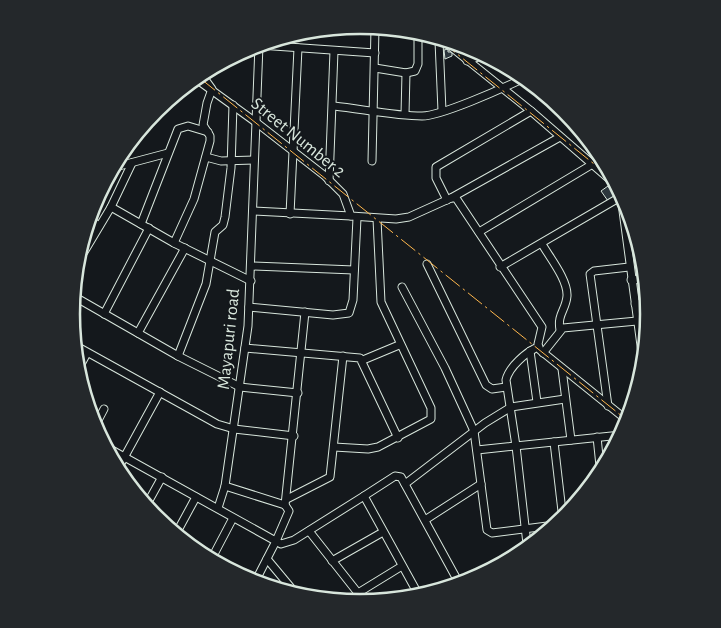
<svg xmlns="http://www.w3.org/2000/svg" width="721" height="628" viewBox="0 0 721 628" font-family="'Alegreya Sans',sans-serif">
  <rect width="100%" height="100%" fill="#14181c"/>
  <g fill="#2c363c" stroke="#d8e6dc">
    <polygon points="448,49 448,52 452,52 452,56 445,59 444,50"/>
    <polygon points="608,186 610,189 614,187 619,194 608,201 601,191"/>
  </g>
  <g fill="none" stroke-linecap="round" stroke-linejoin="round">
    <g stroke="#d8e6dc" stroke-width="9">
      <g id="minor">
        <polyline points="439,41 442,111"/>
        <polyline points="445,42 531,111 614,183"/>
        <polyline points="259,45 375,53"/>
        <polyline points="467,61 483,55"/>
        <polyline points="375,68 406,73 415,71 418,64 418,36"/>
        <polyline points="199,81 257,123 325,176 343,194 351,216 396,219 409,217 451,198 456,198 542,327 538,344 540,350 628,421"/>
        <path d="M334,106C362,109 395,116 422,116C441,116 501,89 520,80"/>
        <polyline points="405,114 406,73"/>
        <polyline points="206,157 221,161 254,160"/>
        <polyline points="372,161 375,28"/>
        <polyline points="119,166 168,153"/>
        <polyline points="329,181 334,51"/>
        <polyline points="621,196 642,353"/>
        <polyline points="451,198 560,137"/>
        <polyline points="447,200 436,178 436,167 531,111"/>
        <polyline points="111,207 174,243 251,281"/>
        <polyline points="253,211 351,216"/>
        <polyline points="290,214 298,48"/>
        <polyline points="90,220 99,226"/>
        <polyline points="141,224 178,129 188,126 208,132"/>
        <polyline points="479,232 591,165"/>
        <polyline points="174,243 194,199 210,141 210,136 203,125 207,103 212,89 204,78"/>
        <path d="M542,244C550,258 568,280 567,296C566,310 557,314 560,330"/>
        <polyline points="84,252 111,207 132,163"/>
        <polyline points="427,264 486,385 492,389 506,387"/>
        <polyline points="251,266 354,270"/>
        <polyline points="500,267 622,196"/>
        <polyline points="631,280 643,279"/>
        <polyline points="402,287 445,368 474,431 487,530 492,533 555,525"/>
        <polyline points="75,297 178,356 240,387 298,393"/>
        <polyline points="635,304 647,303"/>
        <polyline points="249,307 333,315 349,313 353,300 357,218"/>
        <polyline points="104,314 149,228"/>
        <polyline points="138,333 185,248"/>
        <polyline points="78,347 217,424 234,429 294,436"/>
        <polyline points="245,348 360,358 398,438"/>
        <polyline points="530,351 537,402"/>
        <polyline points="543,353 563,328 637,321"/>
        <polyline points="178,356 206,284 215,232 223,225 225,217 231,168 233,105"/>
        <polyline points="363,360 399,345"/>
        <polyline points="81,364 87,353"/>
        <polyline points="562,369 571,440"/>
        <polyline points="608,406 590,274 594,271 629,267"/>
        <polyline points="95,426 104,409"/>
        <polyline points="597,437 600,466"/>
        <polyline points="554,442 563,520"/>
        <polyline points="334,447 368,449 378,447 431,419 431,408 381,302 377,219"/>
        <polyline points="110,449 281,544 294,540 364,496 417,592"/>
        <polyline points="477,450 621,435"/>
        <polyline points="120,465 160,392"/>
        <polyline points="405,484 485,423 511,407 565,399"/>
        <polyline points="364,496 395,476 401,477 459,583"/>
        <polyline points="287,499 330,477 343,356"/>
        <polyline points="147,504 162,477"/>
        <polyline points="285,505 305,312"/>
        <polyline points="218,508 225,486"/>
        <polyline points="425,520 481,484"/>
        <polyline points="309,531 365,602"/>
        <polyline points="177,532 196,497"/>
        <path d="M527,544L516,446L506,380C509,367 526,352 538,347"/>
        <polyline points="213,556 233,518"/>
        <polyline points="267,559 292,589"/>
        <polyline points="332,561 383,532"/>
        <polyline points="255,582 276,541 289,511 285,505 225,486 248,326 259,45"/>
        <polyline points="358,593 402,566"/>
      </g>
    </g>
    <use href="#minor" stroke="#14181c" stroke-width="7"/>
    <g stroke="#ffb74d" stroke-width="1" stroke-dasharray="18 4 2.5 4" stroke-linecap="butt">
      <polyline points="441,41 609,176"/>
      <polyline points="201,79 628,421"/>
    </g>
  </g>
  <g text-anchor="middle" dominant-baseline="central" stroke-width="4" stroke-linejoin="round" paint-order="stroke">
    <g font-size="18" fill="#d8e6dc" stroke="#14181c">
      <text transform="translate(298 138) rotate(39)">Street Number 2</text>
      <text transform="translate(229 339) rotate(-84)">Mayapuri road</text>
    </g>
  </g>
  <path d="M0 0H721V628H0ZM80 314a280 280 0 1 1 560 0a280 280 0 1 1-560 0Z" fill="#24282b" fill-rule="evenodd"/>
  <path fill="none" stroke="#d8e6dc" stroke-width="2.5" d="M80 314a280 280 0 1 1 560 0a280 280 0 1 1-560 0Z"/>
</svg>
